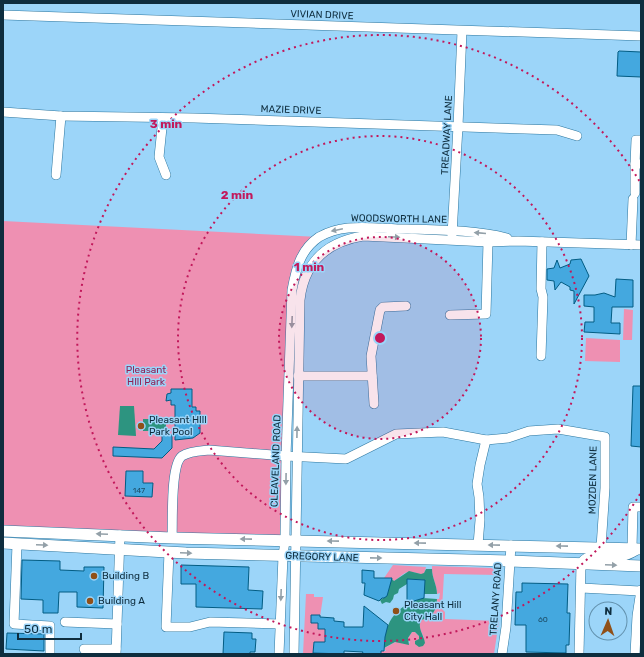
<svg xmlns="http://www.w3.org/2000/svg" width="644" height="657" viewBox="0 0 644 657" font-family="Rubik,sans-serif">
  <rect width="100%" height="100%" fill="#9cd5f9"/>
  <g fill="#ee90b2">
    <polygon points="3,221 319,237 296,269 285,540 3,531"/>
    <polygon points="624,309 633,310 632,340 623,340"/>
    <polygon points="586,338 620,340 620,362 585,361"/>
    <path d="M393,565L426,567L424,574C419,575 416,572 411,572C403,571 400,578 394,581L391,578H384Z"/>
    <path d="M432,566L491,568L496,570L499,575L444,574L442,609L445,612V619L499,621L494,654H381V651H386L384,648C388,647 393,642 397,642C402,642 401,645 410,643L408,638L412,632H415L419,636V639L424,638C422,632 417,627 421,620C433,617 436,611 437,599H439L440,593L437,594C437,584 431,577 432,566Z"/>
    <polygon points="306,594 314,594 314,597 323,597 320,617 311,615 311,623 318,623 318,629 325,629 328,642 314,642 313,653 320,654 303,654"/>
  </g>
  <g fill="#2d9480">
    <polygon points="120,406 134,406 136,436 118,435"/>
    <rect x="143" y="419" width="23" height="12"/>
    <path d="M426,569H432C432,578 437,585 437,594H424L425,580L407,579V584L399,589L398,593L394,595L393,599L390,603L386,602L382,604L380,600L387,596L391,578L394,581L409,571L421,574L424,573Z"/>
    <path d="M423,598L437,599C436,611 433,617 421,620C417,628 424,635 425,643L423,646L419,647L415,644V641L419,639V636L415,632H412L408,638L409,645L395,642L384,648C385,619 397,606 423,598Z"/>
  </g>
  <g fill="#44a8df" stroke="#025c83">
    <polygon points="619,51 641,52 641,77 617,76 618,52"/>
    <polygon points="581,259 589,276 574,304 574,291 570,290 570,287 561,282 555,290 554,281 547,280 547,269 554,268 557,260 560,268 570,264 571,260"/>
    <polygon points="616,279 633,280 633,307 612,307 611,323 620,323 620,334 584,332 585,322 594,322 594,307 584,306 584,295 595,295 604,293 615,297"/>
    <polygon points="633,386 641,386 641,447 631,446"/>
    <polygon points="171,389 192,389 192,407 196,407 196,411 200,411 200,433 193,438 175,440 175,405 171,405 171,400 166,401 167,394 171,393"/>
    <polygon points="162,434 172,435 172,448 162,458 113,456 113,447 154,449 162,441"/>
    <polygon points="126,471 143,471 143,483 153,483 152,497 125,496"/>
    <polygon points="22,560 60,561 60,570 84,571 84,567 104,567 103,608 77,607 77,592 59,592 58,613 43,613 43,600 21,599"/>
    <polygon points="181,565 249,567 248,590 263,591 262,609 196,607 196,584 181,584"/>
    <polygon points="362,570 374,571 374,578 392,578 387,596 384,598 382,598 379,601 364,595 365,583 362,583"/>
    <polygon points="407,579 425,580 424,598 407,603"/>
    <polygon points="522,583 568,584 567,613 570,613 569,645 566,645 566,653 526,652 526,625 515,625 516,592 522,592"/>
    <polygon points="364,606 388,625 385,637 384,651 381,651 381,654 362,654 363,652 344,651 344,654 313,653 314,642 325,642 325,629 318,629 318,623 311,623 311,615 320,615 320,617 334,618 334,621 344,622 344,627 363,627"/>
    <polygon points="224,632 252,633 252,639 256,639 255,652 250,652 250,654 223,654"/>
    <polygon points="7,633 44,634 44,651 6,649"/>
  </g>
  <g fill="none" stroke-linecap="round" stroke-linejoin="round">
    <g stroke="#2b769f" stroke-width="10">
      <g id="minor">
        <polyline points="3,15 641,36"/>
        <polyline points="3,112 61,116 194,118 557,130 577,136"/>
        <polyline points="163,118 159,157 166,175"/>
        <polyline points="641,140 636,140 635,164 641,164"/>
        <polyline points="56,175 61,116"/>
        <polyline points="635,193 635,164"/>
        <polyline points="452,235 458,126 462,31"/>
        <polyline points="631,245 633,199"/>
        <polyline points="450,315 486,314 488,242"/>
        <polyline points="541,356 543,297 541,289 542,242"/>
        <polyline points="298,376 372,376"/>
        <polyline points="374,404 371,356 380,310 383,307 406,306"/>
        <path d="M172,538C173,522 170,465 182,456C190,451 200,451 209,450L286,456L346,459L396,434L443,432L486,440L508,438L529,431L558,429L605,437V488L601,547"/>
        <polyline points="17,544 14,624 50,626 50,654"/>
        <polyline points="478,545 480,520 479,497 477,484 480,465 486,440"/>
        <polyline points="632,548 633,507 641,507"/>
        <polyline points="169,552 166,627 190,627 210,622 280,624"/>
        <polyline points="581,588 640,591"/>
        <polyline points="65,622 117,624"/>
        <polyline points="84,649 116,649"/>
        <polyline points="116,654 120,535"/>
        <path d="M279,654L283,556L285,540L286,456L292,290C296,269 300,250 319,237C328,232 338,229 348,228C367,226 387,229 407,229C440,230 475,230 507,238"/>
        <path d="M294,654L300,300C304,263 326,242 363,236L488,242L518,241L641,245"/>
        <polyline points="502,654 506,627 511,545"/>
        <polyline points="579,654 581,564"/>
        <polyline points="635,654 637,616 641,590"/>
      </g>
    </g>
    <g stroke="#2b769f" stroke-width="12">
      <g id="major">
        <polyline points="3,531 172,538 641,549"/>
        <polyline points="3,543 186,553 510,561 641,566"/>
        <path d="M582,563C591,552 607,557 620,556C626,555 630,553 635,550"/>
      </g>
    </g>
    <use href="#minor" stroke="#fff" stroke-width="9"/>
    <use href="#major" stroke="#fff" stroke-width="11"/>
  </g>
  <defs><path id="oneway-solid" d="M-6-.8H1V-3.2L6.5 0L1 3.2V.8H-6Z"/></defs>
  <g fill="#93a0a8">
    <use href="#oneway-solid" transform="translate(337 230) rotate(168)"/>
    <use href="#oneway-solid" transform="translate(480 233) rotate(-175)"/>
    <use href="#oneway-solid" transform="translate(394 237) rotate(2)"/>
    <use href="#oneway-solid" transform="translate(292 322) rotate(92)"/>
    <use href="#oneway-solid" transform="translate(297 432) rotate(-89)"/>
    <use href="#oneway-solid" transform="translate(286 479) rotate(91)"/>
    <use href="#oneway-solid" transform="translate(102 534) rotate(-178)"/>
    <use href="#oneway-solid" transform="translate(246 539) rotate(-179)"/>
    <use href="#oneway-solid" transform="translate(333 541) rotate(-179)"/>
    <use href="#oneway-solid" transform="translate(420 543) rotate(-179)"/>
    <use href="#oneway-solid" transform="translate(42 545) rotate(3)"/>
    <use href="#oneway-solid" transform="translate(494 545) rotate(-179)"/>
    <use href="#oneway-solid" transform="translate(562 546) rotate(-179)"/>
    <use href="#oneway-solid" transform="translate(186 553) rotate(2)"/>
    <use href="#oneway-solid" transform="translate(376 558) rotate(1)"/>
    <use href="#oneway-solid" transform="translate(611 565) rotate(2)"/>
    <use href="#oneway-solid" transform="translate(281 595) rotate(92)"/>
  </g>
  <circle cx="380" cy="338" r="101" fill="#c2185b" fill-opacity=".12"/>
  <g fill="none" stroke="#c2185b" stroke-width="2" stroke-dasharray="2 4">
    <circle cx="380" cy="338" r="101"/>
    <circle cx="380" cy="338" r="202"/>
    <path d="M640 494A303 303 0 1 1 640 182"/>
  </g>
  <g fill="#905018" stroke="#9cd5f9" stroke-width="1.5">
    <circle cx="141" cy="426" r="4"/>
    <circle cx="94" cy="576" r="4"/>
    <circle cx="90" cy="601" r="4"/>
    <circle cx="396" cy="611" r="4"/>
  </g>
  <g text-anchor="middle" dominant-baseline="central" stroke-width="3" stroke-linejoin="round" paint-order="stroke">
    <g font-size="8" fill="#1c4c66">
      <text x="139" y="490">147</text>
      <text x="543" y="619">60</text>
    </g>
    <g font-size="10" fill="#0e2d3e" stroke="#9cd5f9">
      <text transform="translate(322 15) rotate(2)">VIVIAN DRIVE</text>
      <text transform="translate(291 110) rotate(2)">MAZIE DRIVE</text>
      <text transform="translate(447 135) rotate(-87)">TREADWAY LANE</text>
      <text transform="translate(399 219) rotate(1)">WOODSWORTH LANE</text>
      <text transform="translate(276 461) rotate(-88)">CLEAVELAND ROAD</text>
      <text transform="translate(593 480) rotate(-89)">MOZDEN LANE</text>
      <text transform="translate(322 557) rotate(2)">GREGORY LANE</text>
      <text transform="translate(496 599) rotate(-86)">TRELANY ROAD</text>
    </g>
    <g font-size="10" fill="#8f2155" stroke="#9cd5f9">
      <text x="146" y="370">Pleasant<tspan x="146" dy="12">HIll Park</tspan></text>
    </g>
    <g font-size="10" fill="#0e2d3e" stroke="#9cd5f9" text-anchor="start">
      <text x="149" y="420">Pleasant HIll<tspan x="149" dy="12">Park Pool</tspan></text>
      <text x="102" y="576">Building B</text>
      <text x="98" y="601">Building A</text>
      <text x="404" y="605">Pleasant Hill<tspan x="404" dy="12">City Hall</tspan></text>
    </g>
  </g>
  <circle cx="380" cy="338" r="6" fill="#c2185b" stroke="#9cd5f9" stroke-width="2"/>
  <g font-size="12" text-anchor="middle" font-weight="bold" fill="#c2185b" stroke="#9cd5f9" stroke-width="3" stroke-linejoin="round" paint-order="stroke">
    <text x="166" y="128">3 min</text>
    <text x="237" y="199">2 min</text>
    <text x="309" y="271">1 min</text>
  </g>
  <rect width="644" height="657" fill="none" stroke="#0e2d3e" stroke-width="8"/>
  <g transform="translate(608 621) rotate(2)"><circle r="19" fill="#9cd5f9" stroke="#6392ae"/>
  <path d="M0-3L7 15L0 10L-7 15Z" fill="#905018"/>
  <text y="-6" font-size="11" font-weight="bold" text-anchor="middle" fill="#0e2d3e">N</text>
  </g>
  <path d="M18 633v6h63v-6" fill="none" stroke="#0e2d3e" stroke-width="2"/>
  <text x="24" y="633" font-size="12" fill="#0e2d3e" stroke="#9cd5f9" stroke-width="3" paint-order="stroke">50 m</text>
</svg>
